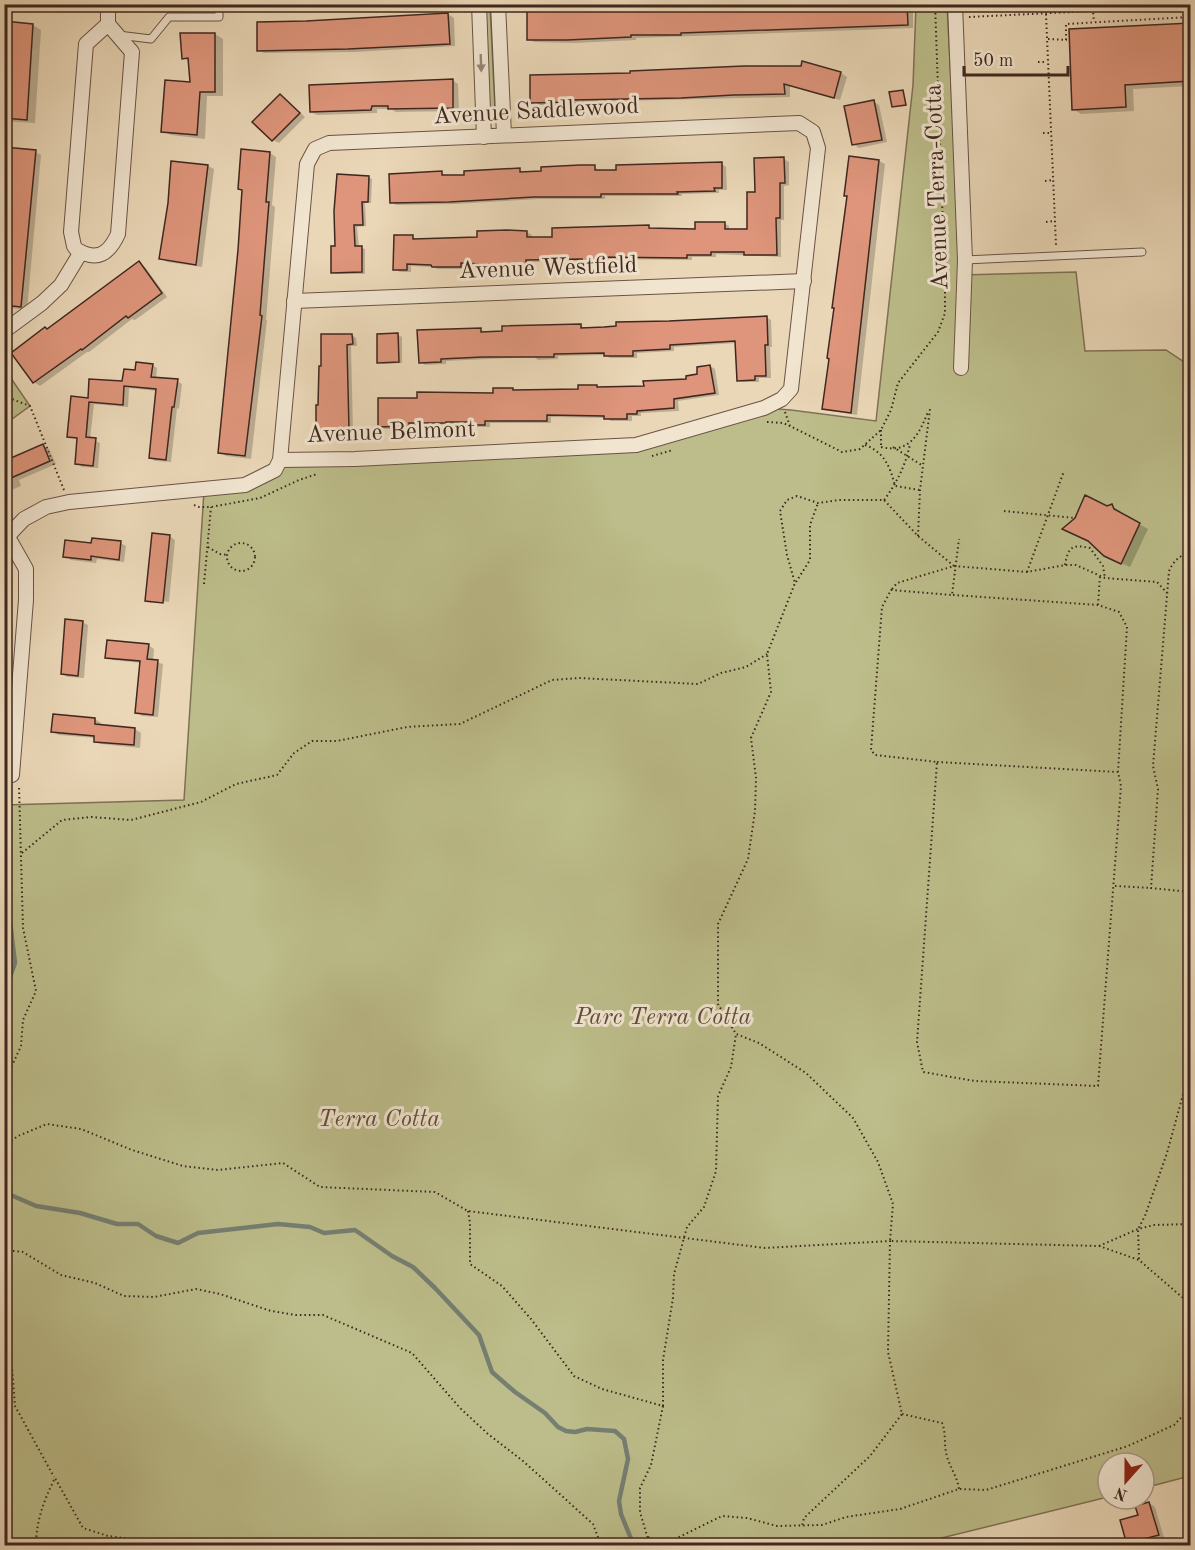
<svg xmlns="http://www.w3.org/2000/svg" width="1195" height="1550" viewBox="0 0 1195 1550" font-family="'Old Standard TT',serif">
  <rect width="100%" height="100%" fill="#ead7b7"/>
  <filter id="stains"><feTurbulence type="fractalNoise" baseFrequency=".00333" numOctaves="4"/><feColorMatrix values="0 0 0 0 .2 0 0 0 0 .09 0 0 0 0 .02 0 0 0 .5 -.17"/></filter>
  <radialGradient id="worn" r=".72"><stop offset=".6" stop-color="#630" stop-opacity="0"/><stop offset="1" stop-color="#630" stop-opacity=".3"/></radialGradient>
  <g fill="#bcbd8a" stroke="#7e7254" stroke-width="1.5">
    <polygon points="485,5 490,5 495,110 489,111"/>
    <polygon points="916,5 947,5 961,275 1076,272 1085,351 1166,350 1190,366 1190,1167 1186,1179 1190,1178 1190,1476 1144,1488 1144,1463 1108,1463 1108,1497 909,1546 5,1545 4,805 184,800 204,491 245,485 280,460 636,445 764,408 791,410 876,421 913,85"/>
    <polygon points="4,368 30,406 5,424 4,424"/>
  </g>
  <g fill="#0003">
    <polygon points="747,4 913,4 913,28 636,38 636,40 574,43 534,42 529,39 577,12"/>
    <polygon points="448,14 454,18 455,46 355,52 264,53 258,50 307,23"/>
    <polygon points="4,23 33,25 41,30 35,123 4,121"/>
    <polygon points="1190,24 1190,86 1133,89 1134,111 1081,114 1073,109"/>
    <polygon points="215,34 223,39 223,96 207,96 205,139 171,135 163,131 192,84 190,61 183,58 182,35"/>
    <polygon points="841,73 847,77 840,100 790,86 790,97 576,102 576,105 538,105 532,102 631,74"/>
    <polygon points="452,80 458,84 459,111 396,112 391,109 377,109 377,113 317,115 311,112"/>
    <polygon points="281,95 305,117 279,143 273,140"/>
    <polygon points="874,102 879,105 887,142 859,148 853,144"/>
    <polygon points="4,149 35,152 41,155 27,310 4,307"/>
    <polygon points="270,153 276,157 272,205 275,207 266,320 267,320 251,459 226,456 220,452 243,191"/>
    <polygon points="784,159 789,162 789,185 784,186 784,220 781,220 781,257 716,254 716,257 692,257 692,260 602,259 602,264 588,264 583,261 531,262 531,268 465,265 465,269 438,269 433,267 411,266 411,272 400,272 395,269 412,237 418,240 479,239 527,232 532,235 531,238 553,239 648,227 654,230 696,230 724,223 729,226 729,230 748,230 756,193"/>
    <polygon points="879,161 885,164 857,415 830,411 824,408"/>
    <polygon points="722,164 726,167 727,190 719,190 719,193 682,194 682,196 605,196 605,199 539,199 455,204 396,205 391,202 442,173 446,176 466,176 519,169 524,173 595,167 599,171 618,171"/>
    <polygon points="208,166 214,169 202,267 167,262 161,258"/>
    <polygon points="368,177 372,179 371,203 365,203 366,226 357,227 359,247 365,249 365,274 336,274 332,272 337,248"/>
    <polygon points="139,263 145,267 167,297 135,320 132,319 89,352 87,352 40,386 34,382 13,353 48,331"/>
    <polygon points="766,317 771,320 772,347 770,347 771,378 759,378 759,382 743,382 738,380 736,343 674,347 674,351 637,353 637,358 610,358 605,355 558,356 558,359 538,360 534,357 446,361 446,364 425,365 421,362 481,330 486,332 581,325 585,329"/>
    <polygon points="352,335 356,338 357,346 351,346 353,431 322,432 318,429 320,368"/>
    <polygon points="398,335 402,337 402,363 383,364 379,362"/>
    <polygon points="152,365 157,368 156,379 177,381 182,384 179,409 177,408 171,462 155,461 150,458 157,391 129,388 128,407 94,404 90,439 100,443 98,468 82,467 77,463 79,440 69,436 89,399 124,383 137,371"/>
    <polygon points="710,366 715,369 719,395 678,401 679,411 641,413 641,416 632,416 632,421 611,421 606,418 551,417 551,423 490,423 490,427 477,427 471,424 413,425 413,429 385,429 380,426 419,399 515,392 579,391 579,387 597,386 601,389 645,388 688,380 699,375"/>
    <polygon points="43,446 49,449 56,464 19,480 21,486 4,493 4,463"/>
    <polygon points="1112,506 1120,511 1122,515 1148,529 1130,567 1114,560 1091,542 1107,507"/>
    <polygon points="169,536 175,540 169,602 151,600 151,603 147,601"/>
    <polygon points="120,543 126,546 124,562 97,559 96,563 71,560 65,556 92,544"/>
    <polygon points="82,622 88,625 84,678 68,677 62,674"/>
    <polygon points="148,645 154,649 153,661 163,664 158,717 142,716 136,712 141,663 113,660 107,657"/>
    <polygon points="95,719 101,723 101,726 135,729 141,733 140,748 101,744 95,741 96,738 59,735 53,732"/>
    <polygon points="1149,1503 1155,1507 1164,1538 1145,1543 1146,1546 1129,1546 1122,1521 1140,1516"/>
  </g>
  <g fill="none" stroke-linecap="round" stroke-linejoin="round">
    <g stroke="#757f72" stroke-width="4.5">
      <polyline points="4,849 8,805"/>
      <polyline points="4,871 15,963 4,994"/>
      <polyline points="4,1192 36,1206 80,1213 117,1224 138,1224 156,1236 178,1243 198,1233 278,1224 310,1227 324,1233 355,1230 392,1256 413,1267 435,1288 479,1335 492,1372 515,1392 545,1413 558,1427 566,1431 575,1432 587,1429 615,1431 624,1439 628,1459 619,1501 621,1514 634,1546"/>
    </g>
  </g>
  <g fill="#de957b" stroke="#3f271f" stroke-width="1.5">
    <polygon points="690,4 907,4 908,25 681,33 681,35 631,35 631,37 567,40 527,40 527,10 577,11"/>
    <polygon points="448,13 450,44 348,49 257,51 257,22 306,21"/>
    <polygon points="4,21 33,24 27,120 4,118"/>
    <polygon points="1191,23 1191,81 1125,85 1126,107 1072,110 1069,29"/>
    <polygon points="180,33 215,33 215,92 200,92 197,135 161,132 165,80 190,82 188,58 182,59"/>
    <polygon points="802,61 841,72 834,98 784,84 785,94 734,95 681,98 571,100 571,102 530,103 530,75 630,73 630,71 744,66 801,66"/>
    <polygon points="453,79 453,108 388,109 388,106 372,106 371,110 310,112 309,85"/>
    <polygon points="903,90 906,105 892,107 889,92"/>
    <polygon points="280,94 300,113 272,141 252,122"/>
    <polygon points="874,100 882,140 852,145 844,106"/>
    <polygon points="4,147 36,150 21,307 4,305"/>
    <polygon points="241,149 270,152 266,202 269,202 260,315 262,316 245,456 218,453 238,250 242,190 238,189"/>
    <polygon points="849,156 879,160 851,413 822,409 829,359 827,358 834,308 832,308 847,196 844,196"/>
    <polygon points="784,157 785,183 780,183 780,218 776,218 777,255 744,255 744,252 711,252 711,255 687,255 687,258 597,257 597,262 582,262 582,259 526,260 526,266 461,263 461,267 432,267 431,265 407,264 407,270 393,270 394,235 413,235 413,239 477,237 477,231 507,230 527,231 527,237 552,237 552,228 649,225 649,228 695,229 695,222 725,222 725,229 747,229 747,192 755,192 754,158"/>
    <polygon points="171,161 208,165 196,265 159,259 168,203"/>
    <polygon points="722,162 722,188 714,188 715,191 677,192 678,194 601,194 601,197 534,197 449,202 390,203 389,174 442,171 442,175 464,175 464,171 520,168 520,172 541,171 541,167 580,165 595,165 595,170 616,170 616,165"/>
    <polygon points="337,174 369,176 368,202 362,202 363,225 354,225 355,246 362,246 362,272 331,273 331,246 335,246 334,211"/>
    <polygon points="139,261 162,293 128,318 126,316 82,350 81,349 33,383 11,353 45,327 47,329"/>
    <polygon points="767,316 768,345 765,345 766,376 755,376 755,380 737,381 735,341 670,345 670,349 633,351 633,356 604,356 604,353 554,354 554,357 483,357 441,359 441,362 419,363 417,330 481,328 481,332 502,331 502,326 581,324 581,328 604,327 616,326 616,322 669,321"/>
    <polygon points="398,333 399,362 377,363 377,334"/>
    <polygon points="321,334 352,334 353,344 347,345 349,430 316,430 316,405 318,405 319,366 321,366"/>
    <polygon points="136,362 153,364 151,377 178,379 174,407 172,407 166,460 149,458 156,389 124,386 123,405 89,402 86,437 96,438 93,466 75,464 77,438 67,437 71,396 88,398 89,379 122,381 124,369 135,370"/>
    <polygon points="710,365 715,393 674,399 674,408 637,411 637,414 627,414 627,419 604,419 604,416 547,415 547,421 485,421 485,425 470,425 470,422 446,422 446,423 409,423 409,426 378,427 378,398 417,398 417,392 493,393 493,388 513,388 513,390 578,389 578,385 597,385 597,387 644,386 643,381 686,379 686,376 697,374 697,367"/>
    <polygon points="43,444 50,461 4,481 4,461"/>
    <polygon points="1085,495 1107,506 1112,504 1114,509 1140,523 1121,564 1104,556 1088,541 1062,529 1075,518"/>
    <polygon points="152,533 170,535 163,603 145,601"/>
    <polygon points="92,538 121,541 119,560 91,556 91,560 63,557 65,540 91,543"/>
    <polygon points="65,619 83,621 78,676 61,674"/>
    <polygon points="107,640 149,644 147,659 158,660 153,715 135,713 140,661 105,658"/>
    <polygon points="53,714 95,718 95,724 135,728 134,745 94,742 94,736 51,732"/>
    <polygon points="1149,1502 1159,1535 1140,1540 1141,1545 1127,1545 1120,1520 1138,1515 1135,1506"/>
  </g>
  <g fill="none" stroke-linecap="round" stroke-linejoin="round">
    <g stroke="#6a5345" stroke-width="9">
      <g id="service">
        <polyline points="118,35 151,39 169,17 219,17 219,4"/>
        <polyline points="965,260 1142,252"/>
      </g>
    </g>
    <g stroke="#6a5345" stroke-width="16">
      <g id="minor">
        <polyline points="108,4 108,24"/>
        <polyline points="479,4 484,137"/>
        <polyline points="498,4 504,135"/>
        <polyline points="955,4 965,260 961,368"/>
        <path d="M108,24L132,52L118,234C112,247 103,260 86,254C82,253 76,250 74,246C73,242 72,236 71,232L86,44Z"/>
        <polyline points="294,301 804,281"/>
        <polyline points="4,331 42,303 61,285 81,252"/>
        <polyline points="8,537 26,569 26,600 12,775"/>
        <polyline points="4,540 24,519 46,507 69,502 245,485 275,470 280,460 355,459 636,445 764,408 782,399 791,389 818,148 813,132 799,123 329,143 315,149 307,164 280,460"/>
      </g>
    </g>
    <g stroke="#3f271f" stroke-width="2" stroke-dasharray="1.5 3" stroke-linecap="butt">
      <polyline points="1046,14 1056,245"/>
      <polyline points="969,17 1093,11 1094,22"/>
      <polyline points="1048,39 1066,40 1066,24 1190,17"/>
      <polyline points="1038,62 1047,62"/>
      <polyline points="1043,133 1052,133"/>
      <polyline points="1045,181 1054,180"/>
      <polyline points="1046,222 1055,221"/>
      <polyline points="4,396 30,406 64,490"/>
      <polyline points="785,412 790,426 842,452 860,449 881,430 891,410 898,383 938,332 945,313 945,283 935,4"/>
      <polyline points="767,422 783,423 790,426"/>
      <path d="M865,445C884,452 890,466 895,486L920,490"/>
      <polyline points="881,445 881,430"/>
      <path d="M881,447C910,454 919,434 928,412"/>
      <polyline points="893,447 923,466"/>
      <polyline points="652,456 673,450"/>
      <path d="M884,500C897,483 906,464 910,444"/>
      <polyline points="194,505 199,507 211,507 260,498 299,480 317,474"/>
      <polyline points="1004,511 1075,518"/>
      <polyline points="918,536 920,490 930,409"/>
      <circle cx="241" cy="557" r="14"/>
      <polyline points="208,547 220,554 227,555"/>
      <path d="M1190,554C1180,554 1173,562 1169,571L1153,766L1158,789L1151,888L1190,892"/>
      <path d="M1065,565C1068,547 1072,544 1090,548L1103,566L1105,578"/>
      <polyline points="954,566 918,536 884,500 839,500 818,503 797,496 787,500 780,511 787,555 795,583 767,654 771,692 751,738 756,778 755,811 748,859 718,924 718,1004 736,1034 759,1043 806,1073 853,1118 878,1162 893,1204 890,1241 1099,1246 1139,1260 1190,1304"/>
      <polyline points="1027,572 1064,471"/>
      <polyline points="796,582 810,560 810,525 818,503"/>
      <polyline points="204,584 211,507"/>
      <polyline points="892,589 897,583 954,566 1027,572 1065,565 1076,565 1105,578 1157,582 1167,593"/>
      <polyline points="953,595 1098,605 1119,612 1127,627 1118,772"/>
      <polyline points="1098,605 1100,576"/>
      <polyline points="937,762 1118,772 1121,786 1098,1086 975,1081 923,1072 917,1042 937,762 875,755 871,750 882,607 891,590 952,595 959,539"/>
      <polyline points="22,853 62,820 91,817 131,820 201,802 236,784 277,775 294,753 312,741 337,741 407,727 460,724 552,680 579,678 698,684 721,673 746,667 767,654"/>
      <polyline points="1115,886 1151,888"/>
      <polyline points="4,1083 21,1046 23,1020 36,991 23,928 19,786"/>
      <polyline points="4,1146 18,1136 47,1124 81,1129 132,1150 183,1166 218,1170 283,1163 320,1187 435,1192 468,1211 765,1248 890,1241 888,1352 902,1414 870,1456 804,1518 802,1526"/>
      <polyline points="468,1211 470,1223 470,1264 502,1286 531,1319 574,1376 602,1389 663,1406 651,1465 640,1488 640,1512 650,1546"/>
      <polyline points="1099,1246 1138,1229 1154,1225 1190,1224"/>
      <polyline points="4,1250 23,1252 61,1275 95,1283 124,1296 154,1297 196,1289 220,1294 271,1311 296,1315 323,1315 412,1353 460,1408 488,1434 523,1461 593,1524 599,1540 598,1546"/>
      <polyline points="1139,1259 1138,1229 1145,1216 1167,1153 1190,1069"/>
      <polyline points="4,1354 12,1367 15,1406 54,1477"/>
      <polyline points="663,1406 663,1360 673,1298 674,1274 687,1227 704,1207 716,1171 718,1096 731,1067 736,1034"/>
      <path d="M902,1414L942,1423C946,1432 944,1442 946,1452C948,1465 957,1475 959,1489"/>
      <polyline points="648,1537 668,1545"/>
      <path d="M36,1546C36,1521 44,1500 55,1478L83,1528L108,1536L146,1541L155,1546"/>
      <polyline points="669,1546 673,1540 722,1516 747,1518 777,1526 822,1525 846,1517 900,1509 959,1489 986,1490 1128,1446 1174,1425 1190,1408"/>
    </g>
    <use href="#service" stroke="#f1e5d0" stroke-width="7"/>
    <use href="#minor" stroke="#f1e5d0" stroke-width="14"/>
  </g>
  <defs><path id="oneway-solid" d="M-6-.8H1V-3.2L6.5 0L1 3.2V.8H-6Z" transform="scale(1.5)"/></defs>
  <use fill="#988678" href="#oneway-solid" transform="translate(481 63) rotate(88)"/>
  <g text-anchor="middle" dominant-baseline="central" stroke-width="6" stroke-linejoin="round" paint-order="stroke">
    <g font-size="24" fill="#3f271f" stroke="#f1e5d0">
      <text transform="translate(536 112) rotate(-3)">Avenue Saddlewood</text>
      <text transform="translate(938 187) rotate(-92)">Avenue Terra-Cotta</text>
      <text transform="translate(548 269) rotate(-2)">Avenue Westfield</text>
      <text transform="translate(391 433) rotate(-2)">Avenue Belmont</text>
    </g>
    <g font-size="24" font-style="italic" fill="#5e4c3a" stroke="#f1e5d0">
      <text x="663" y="1018">Parc Terra Cotta</text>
      <text x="379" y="1120">Terra Cotta</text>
    </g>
  </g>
  <rect width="1195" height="1550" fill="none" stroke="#ead7b7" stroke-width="24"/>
  <rect x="6" y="6" width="1183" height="1538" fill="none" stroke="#3f271f" stroke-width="3"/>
  <rect x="12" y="12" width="1171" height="1526" fill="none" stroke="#3f271f" stroke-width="1.5"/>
  <g transform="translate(1126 1481) rotate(201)"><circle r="28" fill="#f1e5d0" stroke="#aa9989" stroke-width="1.5"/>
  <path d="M0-4.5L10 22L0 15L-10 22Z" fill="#8f2418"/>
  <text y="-9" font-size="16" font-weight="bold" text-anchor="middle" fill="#3f271f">N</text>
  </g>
  <path d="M964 66v9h104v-9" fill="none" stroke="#3f271f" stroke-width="3"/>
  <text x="973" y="66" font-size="18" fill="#3f271f" stroke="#f1e5d0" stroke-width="4.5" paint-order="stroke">50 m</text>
  <rect width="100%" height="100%" filter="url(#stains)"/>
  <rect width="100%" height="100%" fill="url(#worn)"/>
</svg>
